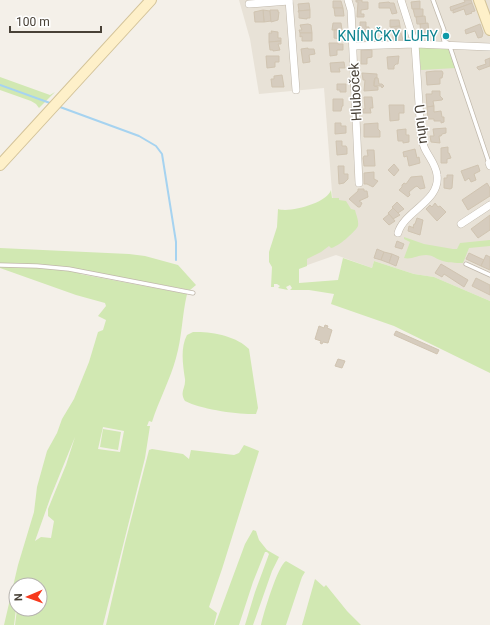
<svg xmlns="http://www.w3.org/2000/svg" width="490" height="625" viewBox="0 0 490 625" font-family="Roboto,sans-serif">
  <rect width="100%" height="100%" fill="#f4f0e9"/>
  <polygon fill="#e8e2d7" points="239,0 490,0 490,301 434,277 414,274 374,261 372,268 336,255 299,268 306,264 308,247 325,231 333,205 324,88 259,94 250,39"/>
  <g fill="#d1e8b2" fill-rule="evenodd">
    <polygon points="418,46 449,46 456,68 421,70"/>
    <polygon points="0,77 50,95 55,92 39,108 36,104 31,101 0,90"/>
    <path d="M331,190L332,198H339V200L346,201L351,209L355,210C356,215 359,220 358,226C355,232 338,247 331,248L329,246L321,252L307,259V266L299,269V283L338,280L343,258L372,268L374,261L414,274L434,277L490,301V373L394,326L331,304L334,294L309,290H290L292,288L290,285L286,287L288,290L278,288L280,286L277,284H274V287H271L272,267L269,262V252L277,227L278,209C290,213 327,203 331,190Z"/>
    <path d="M404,237L424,244L453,249H457L460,243L490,240V246L469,248L463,263C456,263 447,263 440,260C435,258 432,255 426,255C418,255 411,260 404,258L410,242L404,239Z"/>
    <path d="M0,248L129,254L145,256L178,265L196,285L190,290L80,270V274L187,294C182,315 182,338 176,358C170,380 159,400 152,422L149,421L147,426H150L145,458L103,625H15L17,609H40V585H21L22,581L20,585H16V609L14,625H4L18,565L34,512L37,487L47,451L57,433L62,419L74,399L89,362L98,332L103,330L106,320L98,316L106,306L105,303L76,295L0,268ZM103,427L124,431L120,452L98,449ZM75,437L66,465L48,509V516L54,521L51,538L41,537L35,541L51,496Z"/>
    <path d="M193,332C210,331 237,336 249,349L258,408L256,414C239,415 200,409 185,401C179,392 186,388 185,379C183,366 180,348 187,335Z"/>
    <polygon points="103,429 121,432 118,450 100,447"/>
    <polygon points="244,445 259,451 222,569 209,607 217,613 214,625 106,625 125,543 149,450 152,449 183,454 189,459 191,450 234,455 239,453"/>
    <path d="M253,530L256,531L259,540L267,550L305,572L302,577L286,625H261C263,615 278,565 286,561L279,557L272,571L253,625H245L255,592L269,554L267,552H265L253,582L239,625H215L245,544Z"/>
    <polygon points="315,579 324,587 326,585 347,611 361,625 302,625"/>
  </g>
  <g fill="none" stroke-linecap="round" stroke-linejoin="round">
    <g stroke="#a6d3f0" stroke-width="2">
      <polyline points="0,85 50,103"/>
      <polyline points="60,107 139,136 156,146 162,154 176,242 176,260"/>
    </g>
  </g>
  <g fill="#d6ccbe" stroke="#d0c4b1">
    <polygon points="356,0 362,0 362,2 368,2 368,9 361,10 361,14 364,14 364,17 357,17 358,2 356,2"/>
    <polygon points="464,0 471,0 472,3 451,11 450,7 465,2"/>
    <polygon points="333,1 341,1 343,8 333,8"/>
    <polygon points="420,1 420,9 412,9 411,2"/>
    <polygon points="389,2 390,3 394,3 397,13 392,14 390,8 379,8 379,3"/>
    <polygon points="309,3 310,10 298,11 299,11 298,4"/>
    <polygon points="472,3 475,11 471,12 472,13 466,15 464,9 453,13 453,10"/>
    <polygon points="334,8 343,8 344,16 335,16"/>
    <polygon points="413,9 423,9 423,16 415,17"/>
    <polygon points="263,10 270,11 271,21 264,22"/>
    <polygon points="263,10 264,22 255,22 254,12"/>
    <polygon points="270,10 278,10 278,12 279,12 278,20 271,22"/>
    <polygon points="310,10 310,18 307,18 307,19 299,18 299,13 298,11"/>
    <polygon points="425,16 426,24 417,24 416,17"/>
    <polygon points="390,20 399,20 400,26 390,27"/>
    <polygon points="360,22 366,22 366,27 369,27 369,35 360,34"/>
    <polygon points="333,23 341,23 342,30 332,30"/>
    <polygon points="428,23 429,34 421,35 420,24"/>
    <polygon points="308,24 311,25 312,33 300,33 299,30 302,30 300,25"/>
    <polygon points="480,24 483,33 482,37 478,38 475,31 466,34 465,30"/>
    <polygon points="400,26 401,33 392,33 391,27"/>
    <polygon points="334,30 344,30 344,37 341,39 334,38"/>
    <polygon points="271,31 278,32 278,38 281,38 281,41 269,42 269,33 272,33"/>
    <polygon points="300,33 312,33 312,41 302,41 302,36 300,37"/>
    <polygon points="393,33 401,33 403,40 393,40"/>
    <polygon points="281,41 281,44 278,44 280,50 273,51 273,50 270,50 269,42"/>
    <polygon points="329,43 338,43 338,44 343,44 343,50 337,50 337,55 330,56"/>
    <polygon points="308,48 308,49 314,49 315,54 309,55 310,62 303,63 301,49"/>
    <polygon points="361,50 372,50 372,57 367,58 367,64 361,64"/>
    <polygon points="266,56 279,56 279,62 275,62 275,67 267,68"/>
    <polygon points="399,56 398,64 396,64 394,66 394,69 388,69 387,57"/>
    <polygon points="490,58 490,66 479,70 477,68 477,67 486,64 485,60"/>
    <polygon points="344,62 345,68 339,68 340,72 331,72 330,63"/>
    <polygon points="435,71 442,71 443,73 442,78 440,78 440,84 427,85 426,72"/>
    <polygon points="362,73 377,74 377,78 375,78 374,81 374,86 378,87 378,90 364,91 365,80 363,80"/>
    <polygon points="282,75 284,87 272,87 271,79 274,79 274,76"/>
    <polygon points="375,78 378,78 379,84 382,84 384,86 382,88 381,86 374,86"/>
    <polygon points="337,84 346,84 346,92 340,92 340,90 337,90"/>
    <polygon points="432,91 440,91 440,96 443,99 442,100 433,101 434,106 427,107 426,94 432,94"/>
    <polygon points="364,97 372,97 373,108 370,108 371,113 363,113 363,109 365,109"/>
    <polygon points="333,99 343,99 343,106 342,106 341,111 333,111"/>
    <polygon points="389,105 404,105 404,113 399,113 399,120 390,121"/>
    <polygon points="434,106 434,112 441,111 442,117 444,117 444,122 441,123 441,121 434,121 434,119 428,119 427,107"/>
    <polygon points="335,123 341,123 341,126 346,126 346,133 335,134"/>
    <polygon points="378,123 378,129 380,131 380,137 364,137 364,124"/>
    <polygon points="446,128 446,133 442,134 441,136 439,136 440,143 431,142 430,136 434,136 433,129"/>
    <polygon points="406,129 406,135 409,135 409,142 403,143 403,141 398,141 397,130"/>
    <polygon points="336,141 342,141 342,146 346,146 347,148 347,154 337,155"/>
    <polygon points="448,147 448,153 449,153 451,158 447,159 447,163 441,163 441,148"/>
    <polygon points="415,149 417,158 419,157 420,163 409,166 407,156 404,157 403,152"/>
    <polygon points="367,150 374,150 375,166 364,166 363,158 364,156 368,156"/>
    <polygon points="394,164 399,170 394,176 388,170"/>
    <polygon points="478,165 480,171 474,174 476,180 471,182 469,178 465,181 461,171"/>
    <polygon points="338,166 344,166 344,174 348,174 348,179 344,183 339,184"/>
    <polygon points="374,172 374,179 378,181 373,187 367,184 364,184 364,173"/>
    <polygon points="447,175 453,175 452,188 450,189 444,188 444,178 447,178"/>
    <polygon points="422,176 425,188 420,189 417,186 415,187 409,192 410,195 408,197 399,190 402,187 402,185 404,183 406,184 411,177"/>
    <polygon points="487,183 490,188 490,196 468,210 462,200"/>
    <polygon points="358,189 364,189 364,191 367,191 368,197 359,201 362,203 360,207 358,207 349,199 358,191"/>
    <polygon points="397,202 404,209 398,213 392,207"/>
    <polygon points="435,203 438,207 440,206 446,212 437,221 426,209 430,205 432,207"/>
    <polygon points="393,208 400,215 393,219 388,213"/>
    <polygon points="389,214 395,221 389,225 383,219"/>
    <polygon points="490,215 490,230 478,238 471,229"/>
    <polygon points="417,218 423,220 420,235 408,231 409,226 414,228 413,227 414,224 415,224"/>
    <polygon points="397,241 404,244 402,249 395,247"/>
    <polygon points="377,249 384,252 381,260 374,258"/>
    <polygon points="384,252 392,254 389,263 381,260"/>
    <polygon points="469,253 484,260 481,266 466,259"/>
    <polygon points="392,254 399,257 396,266 389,263"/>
    <polygon points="486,255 490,257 490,270 481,266"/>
    <polygon points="441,264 468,280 464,287 444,274 442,277 435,273"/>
    <polygon points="476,278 490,285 490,295 472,286"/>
    <polygon points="325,325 328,326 327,328 332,330 328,343 323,342 322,344 320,343 321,341 315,339 319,326 324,328"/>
    <polygon points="396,331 439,350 437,354 394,335"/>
    <polygon points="338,359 345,361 342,368 335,366"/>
  </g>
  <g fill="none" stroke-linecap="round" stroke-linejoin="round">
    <g stroke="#c0b8ab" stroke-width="5">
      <g id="lane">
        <polyline points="433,0 444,30 443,36 444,41 449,44 489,163"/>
        <polyline points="466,264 490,275"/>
        <polyline points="0,265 37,266 69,269 193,293"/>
      </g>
    </g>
    <g stroke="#c0b8ab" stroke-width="8">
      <g id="street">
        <polyline points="289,0 296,90"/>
        <polyline points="348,0 351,10 359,183"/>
        <polyline points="249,4 289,1"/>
        <polyline points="353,46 415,44 490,47"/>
        <polyline points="489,163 490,166"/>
        <polyline points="461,224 490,205"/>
        <path d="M398,233C404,211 441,201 437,175C436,165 430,159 425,149C423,145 422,139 421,134L415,44L401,0"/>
      </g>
    </g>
    <g stroke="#d3c399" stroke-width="12">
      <g id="secondary">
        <polyline points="479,0 490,30"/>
        <polyline points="0,165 151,0"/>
      </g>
    </g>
    <use href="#lane" stroke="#fff" stroke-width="3.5"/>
    <use href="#street" stroke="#fff" stroke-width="7"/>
    <use href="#secondary" stroke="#fef0c9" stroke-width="10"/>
  </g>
  <circle fill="#0f9aa8" stroke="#fff" stroke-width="1.5" cx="446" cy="36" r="4"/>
  <g text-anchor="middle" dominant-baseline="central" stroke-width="3" stroke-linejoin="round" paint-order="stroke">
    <g font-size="14" fill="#0d838f" stroke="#fff" text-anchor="end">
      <text x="438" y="36">KNÍNIČKY LUHY</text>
    </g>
    <g font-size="14" fill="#484137" stroke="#fff">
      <text transform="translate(355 92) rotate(-93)">Hluboček</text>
      <text transform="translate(422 124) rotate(82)">U luhu</text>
    </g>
  </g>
  <g transform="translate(28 597) rotate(268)"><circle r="19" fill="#ffffff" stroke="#b6b3af"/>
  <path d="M0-3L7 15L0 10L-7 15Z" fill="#f7391d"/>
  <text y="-6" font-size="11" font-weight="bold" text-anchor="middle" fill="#484137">N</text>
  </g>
  <path d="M10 26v6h91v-6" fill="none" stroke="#484137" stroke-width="2"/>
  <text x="16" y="26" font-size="12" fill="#484137" stroke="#ffffff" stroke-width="3" paint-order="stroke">100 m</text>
</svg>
